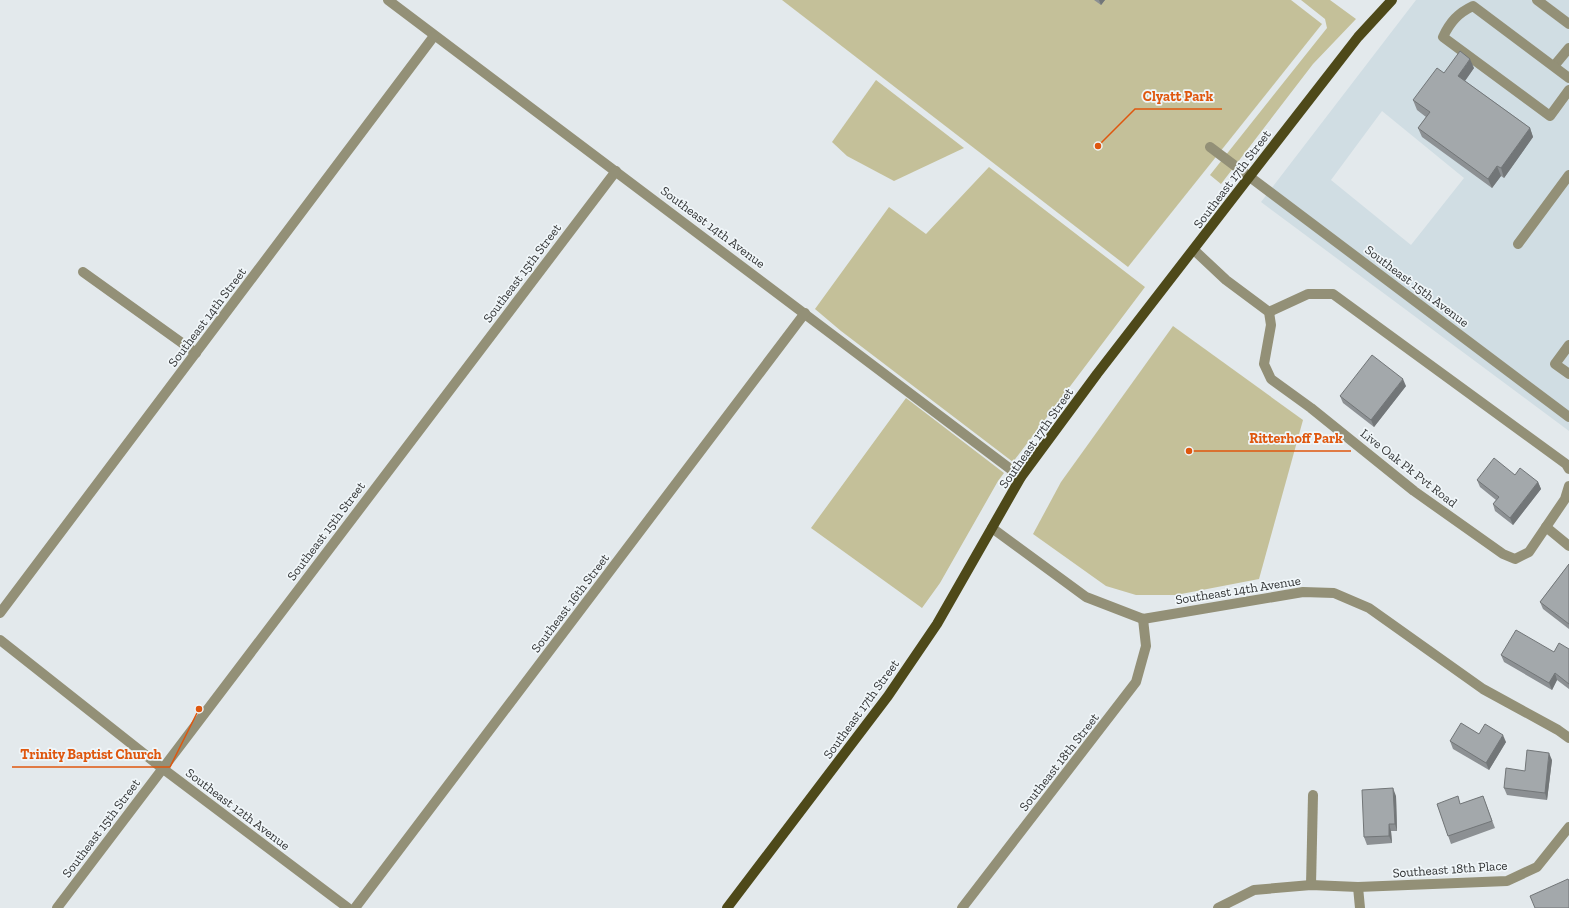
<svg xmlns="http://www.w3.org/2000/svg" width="1569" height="908" viewBox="0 0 1569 908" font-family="'Zilla Slab',serif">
  <rect width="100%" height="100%" fill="#e3e9ec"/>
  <path fill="#d0dde3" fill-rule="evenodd" d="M1416,0H1569V431L1261,202ZM1382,111L1464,178L1411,245L1331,180Z"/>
  <g fill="#c4c099">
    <polygon points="782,0 1291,0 1322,24 1128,267"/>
    <polygon points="1301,0 1330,0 1356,19 1313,64 1221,184 1210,175 1327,28 1325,19"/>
    <polygon points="876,80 964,148 894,181 847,156 832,142"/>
    <polygon points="989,167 1145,287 1013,462 841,331 815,309 889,207 926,234"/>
    <polygon points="1173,326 1303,420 1259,579 1176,595 1136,595 1106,586 1033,534 1061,482"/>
    <polygon points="906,398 1004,473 998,481 940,583 922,608 811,528"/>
  </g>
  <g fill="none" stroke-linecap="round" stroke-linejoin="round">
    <g stroke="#939077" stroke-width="10">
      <polyline points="388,0 1021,477"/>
      <polyline points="1537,0 1569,24"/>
      <polyline points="1554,66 1569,48"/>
      <path d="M1569,78L1473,6C1458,13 1450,22 1443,37L1550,116L1569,90"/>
      <polyline points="1210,147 1569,417"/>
      <polyline points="1518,244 1569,175"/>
      <polyline points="1194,250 1226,280 1269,312 1271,325 1264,364 1271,379 1311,408 1414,491 1503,554 1515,559 1529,552 1565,499 1569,486"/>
      <polyline points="83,272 196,353"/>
      <polyline points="1269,312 1308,294 1333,294 1566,464 1569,469"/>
      <polyline points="1569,345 1555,364 1569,374"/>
      <polyline points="1546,527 1569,546"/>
      <polyline points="992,528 1086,597 1143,619 1303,592 1334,593 1369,608 1483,689 1558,730 1569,738"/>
      <polyline points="0,613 434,36"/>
      <polyline points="0,640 162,768 348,908"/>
      <polyline points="1311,885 1313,795"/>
      <polyline points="1358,887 1360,908"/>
      <polyline points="57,908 616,171"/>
      <polyline points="355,908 805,313"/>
      <polyline points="962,908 1136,682 1146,646 1143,619"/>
      <polyline points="1218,908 1254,890 1311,885 1358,887 1507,881 1537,867 1569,827"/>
    </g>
    <polyline stroke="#4e4919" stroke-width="10" points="727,908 888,696 937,624 1021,477 1097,374 1250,176 1358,37 1392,0"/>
  </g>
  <g fill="#8c9093">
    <polygon points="1094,0 1105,0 1101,5"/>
    <polygon points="1474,68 1465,81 1530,128 1533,137 1504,178 1501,176 1492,188 1422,137 1418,128 1426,117 1417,110 1413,100 1444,73"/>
    <polygon points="1406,386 1374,427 1343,403 1340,396"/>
    <polygon points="1477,480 1538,482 1541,489 1513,525 1495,511 1493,504 1496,500 1480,487"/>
    <polygon points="1569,564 1569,629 1543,609 1540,602"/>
    <polygon points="1569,649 1569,689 1557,680 1552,690 1504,662 1501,655 1554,652"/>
    <polygon points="1479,734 1506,742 1489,770 1453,749 1450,741"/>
    <polygon points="1552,760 1547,800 1507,795 1504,788 1525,771"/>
    <polygon points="1396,796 1397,831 1391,831 1392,843 1367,845 1364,837"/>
    <polygon points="1483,796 1495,828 1451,844 1437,804 1461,804"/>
  </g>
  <g fill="#727678">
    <polygon points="1099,0 1105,0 1101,5"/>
    <polygon points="1470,59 1474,68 1462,85 1458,76"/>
    <polygon points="1530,128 1533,137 1504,178 1501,168"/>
    <polygon points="1497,166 1501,176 1492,188 1488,179"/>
    <polygon points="1403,379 1406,386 1374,427 1371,420"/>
    <polygon points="1538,482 1541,489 1513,525 1510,518"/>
    <polygon points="1555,673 1557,680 1552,690 1549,683"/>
    <polygon points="1503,735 1506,742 1489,770 1486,763"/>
    <polygon points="1549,753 1552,760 1547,800 1545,793"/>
    <polygon points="1393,788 1396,796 1397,831 1395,824"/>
    <polygon points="1389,824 1391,831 1392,843 1389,836"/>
  </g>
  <g fill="#a3a8ab" stroke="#727678">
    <polygon points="1460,51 1470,59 1458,76 1530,128 1501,168 1497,166 1488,179 1418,128 1430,112 1413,100 1437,68 1444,73"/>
    <polygon points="1372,355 1403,379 1371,420 1340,396"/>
    <polygon points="1494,458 1515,475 1520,468 1538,482 1510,518 1493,504 1499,497 1477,480"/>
    <polygon points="1569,564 1569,624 1540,602"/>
    <polygon points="1516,630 1554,652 1559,643 1569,649 1569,684 1555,673 1549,683 1501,655"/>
    <polygon points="1461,723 1479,734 1485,724 1503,735 1486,763 1450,741"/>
    <polygon points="1527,750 1549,753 1545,793 1504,788 1506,768 1525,771"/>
    <polygon points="1393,788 1395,824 1389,824 1389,836 1364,837 1362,790"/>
    <polygon points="1458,796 1460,804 1483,796 1492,821 1448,836 1437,804"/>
    <polygon points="1568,879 1569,881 1569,908 1535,908 1530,896"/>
  </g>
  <g text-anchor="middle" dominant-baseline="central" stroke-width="3.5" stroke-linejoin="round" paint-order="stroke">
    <g font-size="13" fill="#323435" stroke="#f0f6f9">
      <text transform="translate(1232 179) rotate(-53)">Southeast 17th Street</text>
      <text transform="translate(713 227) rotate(37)">Southeast 14th Avenue</text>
      <text transform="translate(522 273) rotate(-53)">Southeast 15th Street</text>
      <text transform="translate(1417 286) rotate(37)">Southeast 15th Avenue</text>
      <text transform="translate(207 317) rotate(-53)">Southeast 14th Street</text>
      <text transform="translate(1036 438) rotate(-55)">Southeast 17th Street</text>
      <text transform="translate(1409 468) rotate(38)">Live Oak Pk Pvt Road</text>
      <text transform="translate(326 531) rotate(-53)">Southeast 15th Street</text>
      <text transform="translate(1238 590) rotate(-9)">Southeast 14th Avenue</text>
      <text transform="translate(570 603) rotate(-53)">Southeast 16th Street</text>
      <text transform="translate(861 709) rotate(-54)">Southeast 17th Street</text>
      <text transform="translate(1059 762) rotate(-52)">Southeast 18th Street</text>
      <text transform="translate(238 809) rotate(37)">Southeast 12th Avenue</text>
      <text transform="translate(101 828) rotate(-53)">Southeast 15th Street</text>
      <text transform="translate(1450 869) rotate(-4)">Southeast 18th Place</text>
    </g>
  </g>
  <path fill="none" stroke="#df570e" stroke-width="1.5" d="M1098 146L1135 109H1222M1189 451L1241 451H1351M199 709L170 767H12"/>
  <g fill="#df570e" stroke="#f0f6f9" stroke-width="1.5">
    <circle cx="1098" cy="146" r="4"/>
    <circle cx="1189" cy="451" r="4"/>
    <circle cx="199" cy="709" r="4"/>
  </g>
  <g font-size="14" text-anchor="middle" font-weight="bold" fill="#df570e" stroke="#f0f6f9" stroke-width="3.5" stroke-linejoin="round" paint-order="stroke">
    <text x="1178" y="101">Clyatt Park</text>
    <text x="1296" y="443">Ritterhoff Park</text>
    <text x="91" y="759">Trinity Baptist Church</text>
  </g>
</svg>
